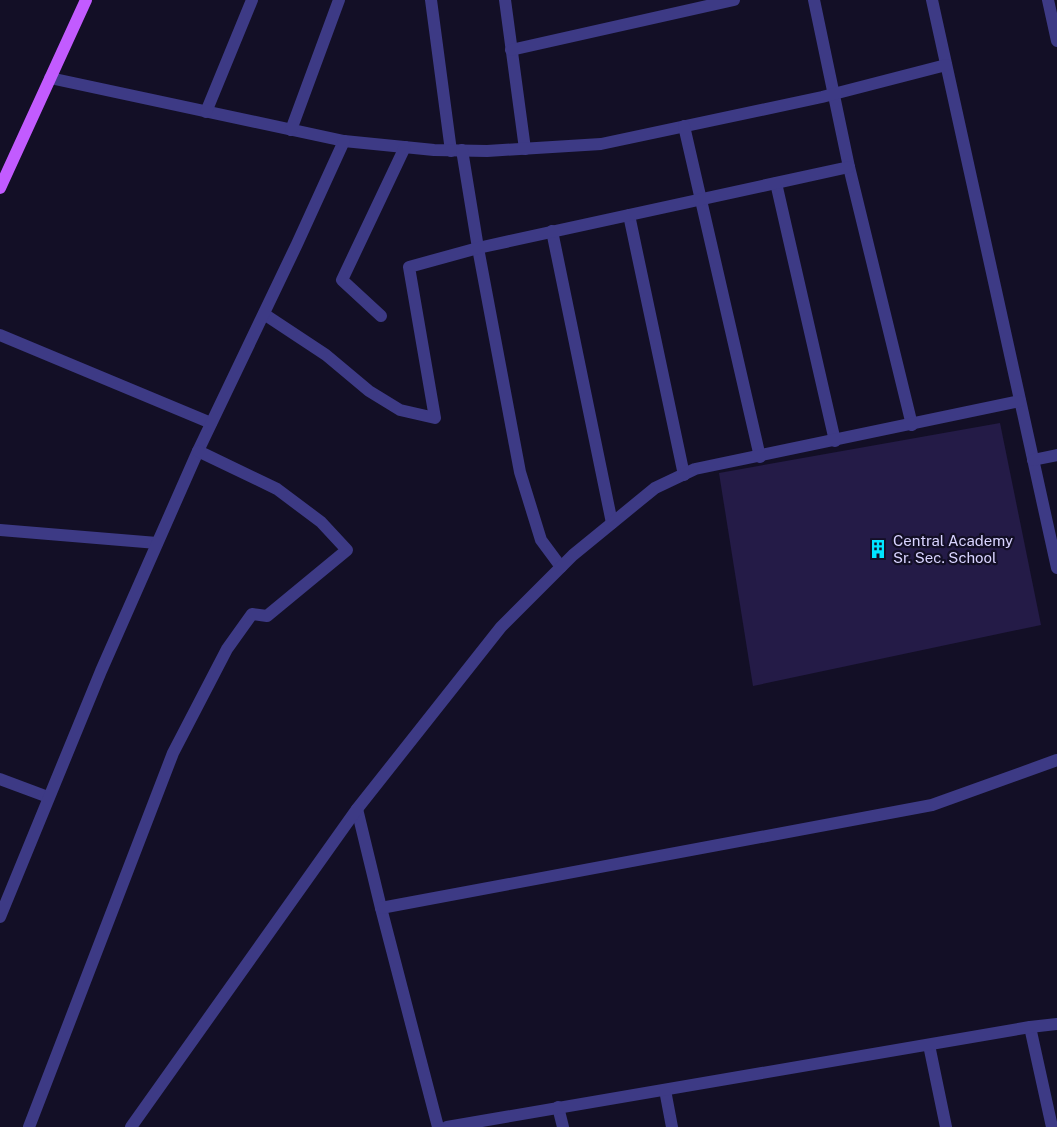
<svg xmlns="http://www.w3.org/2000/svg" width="1057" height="1127" viewBox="0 0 1057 1127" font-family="'Public Sans',sans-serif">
  <rect width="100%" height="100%" fill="#130f26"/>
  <polygon fill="#241b47" points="1000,423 1041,625 753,686 719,473"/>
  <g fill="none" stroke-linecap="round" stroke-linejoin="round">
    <g stroke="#3d3a85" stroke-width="12">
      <polyline points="431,0 451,151"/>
      <polyline points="505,0 525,149"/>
      <polyline points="814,0 849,167 912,425"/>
      <polyline points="932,0 1057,568"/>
      <polyline points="1048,0 1057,41"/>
      <polyline points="511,50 734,0"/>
      <polyline points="50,78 344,141 434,150 487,151 601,144 822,97 946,65"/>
      <polyline points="206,112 252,0"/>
      <polyline points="684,126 760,457"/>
      <polyline points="291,130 339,0"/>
      <polyline points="462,150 478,248 520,472 541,540 561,567"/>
      <polyline points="776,183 835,441"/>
      <polyline points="629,215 684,475"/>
      <polyline points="552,231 612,523"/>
      <polyline points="264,314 326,355 369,391 400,410 435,418 409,267 478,248 849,167"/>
      <polyline points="381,316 342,280 405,147"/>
      <polyline points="0,335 211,423"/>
      <polyline points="1033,460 1057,455"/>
      <polyline points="0,530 157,543"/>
      <polyline points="0,779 48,797"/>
      <polyline points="357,809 381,908 438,1127"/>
      <polyline points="381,908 932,805 1057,760"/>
      <polyline points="0,917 101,671 198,451 297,244 344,141"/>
      <polyline points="1030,1027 1052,1127"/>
      <polyline points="929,1045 946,1127"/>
      <polyline points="665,1090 672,1127"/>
      <polyline points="558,1107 563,1127"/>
      <polyline points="29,1127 173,753 227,649 252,614 267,616 347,550 321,522 277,489 198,451"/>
      <polyline points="131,1127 357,809 501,627 573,555 655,488 695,469 1020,401"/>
      <polyline points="447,1127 1030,1027 1057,1024"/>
    </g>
    <polyline stroke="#c25bff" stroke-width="12" points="0,188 86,0"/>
  </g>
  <defs>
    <g id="building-bare" transform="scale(1.5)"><path d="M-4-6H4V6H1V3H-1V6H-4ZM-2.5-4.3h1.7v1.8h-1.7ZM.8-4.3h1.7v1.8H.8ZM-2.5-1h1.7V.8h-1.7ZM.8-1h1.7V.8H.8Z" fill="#00e5ff" stroke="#130f26" stroke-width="2.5" paint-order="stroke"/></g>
  </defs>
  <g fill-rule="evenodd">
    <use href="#building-bare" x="878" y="549"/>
  </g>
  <g text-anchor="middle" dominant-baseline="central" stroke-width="4.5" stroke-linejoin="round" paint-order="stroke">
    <g font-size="15" fill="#d9d4ff" stroke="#130f26" text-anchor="start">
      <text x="893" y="540">Central Academy<tspan x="893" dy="17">Sr. Sec. School</tspan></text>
    </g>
  </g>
</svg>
